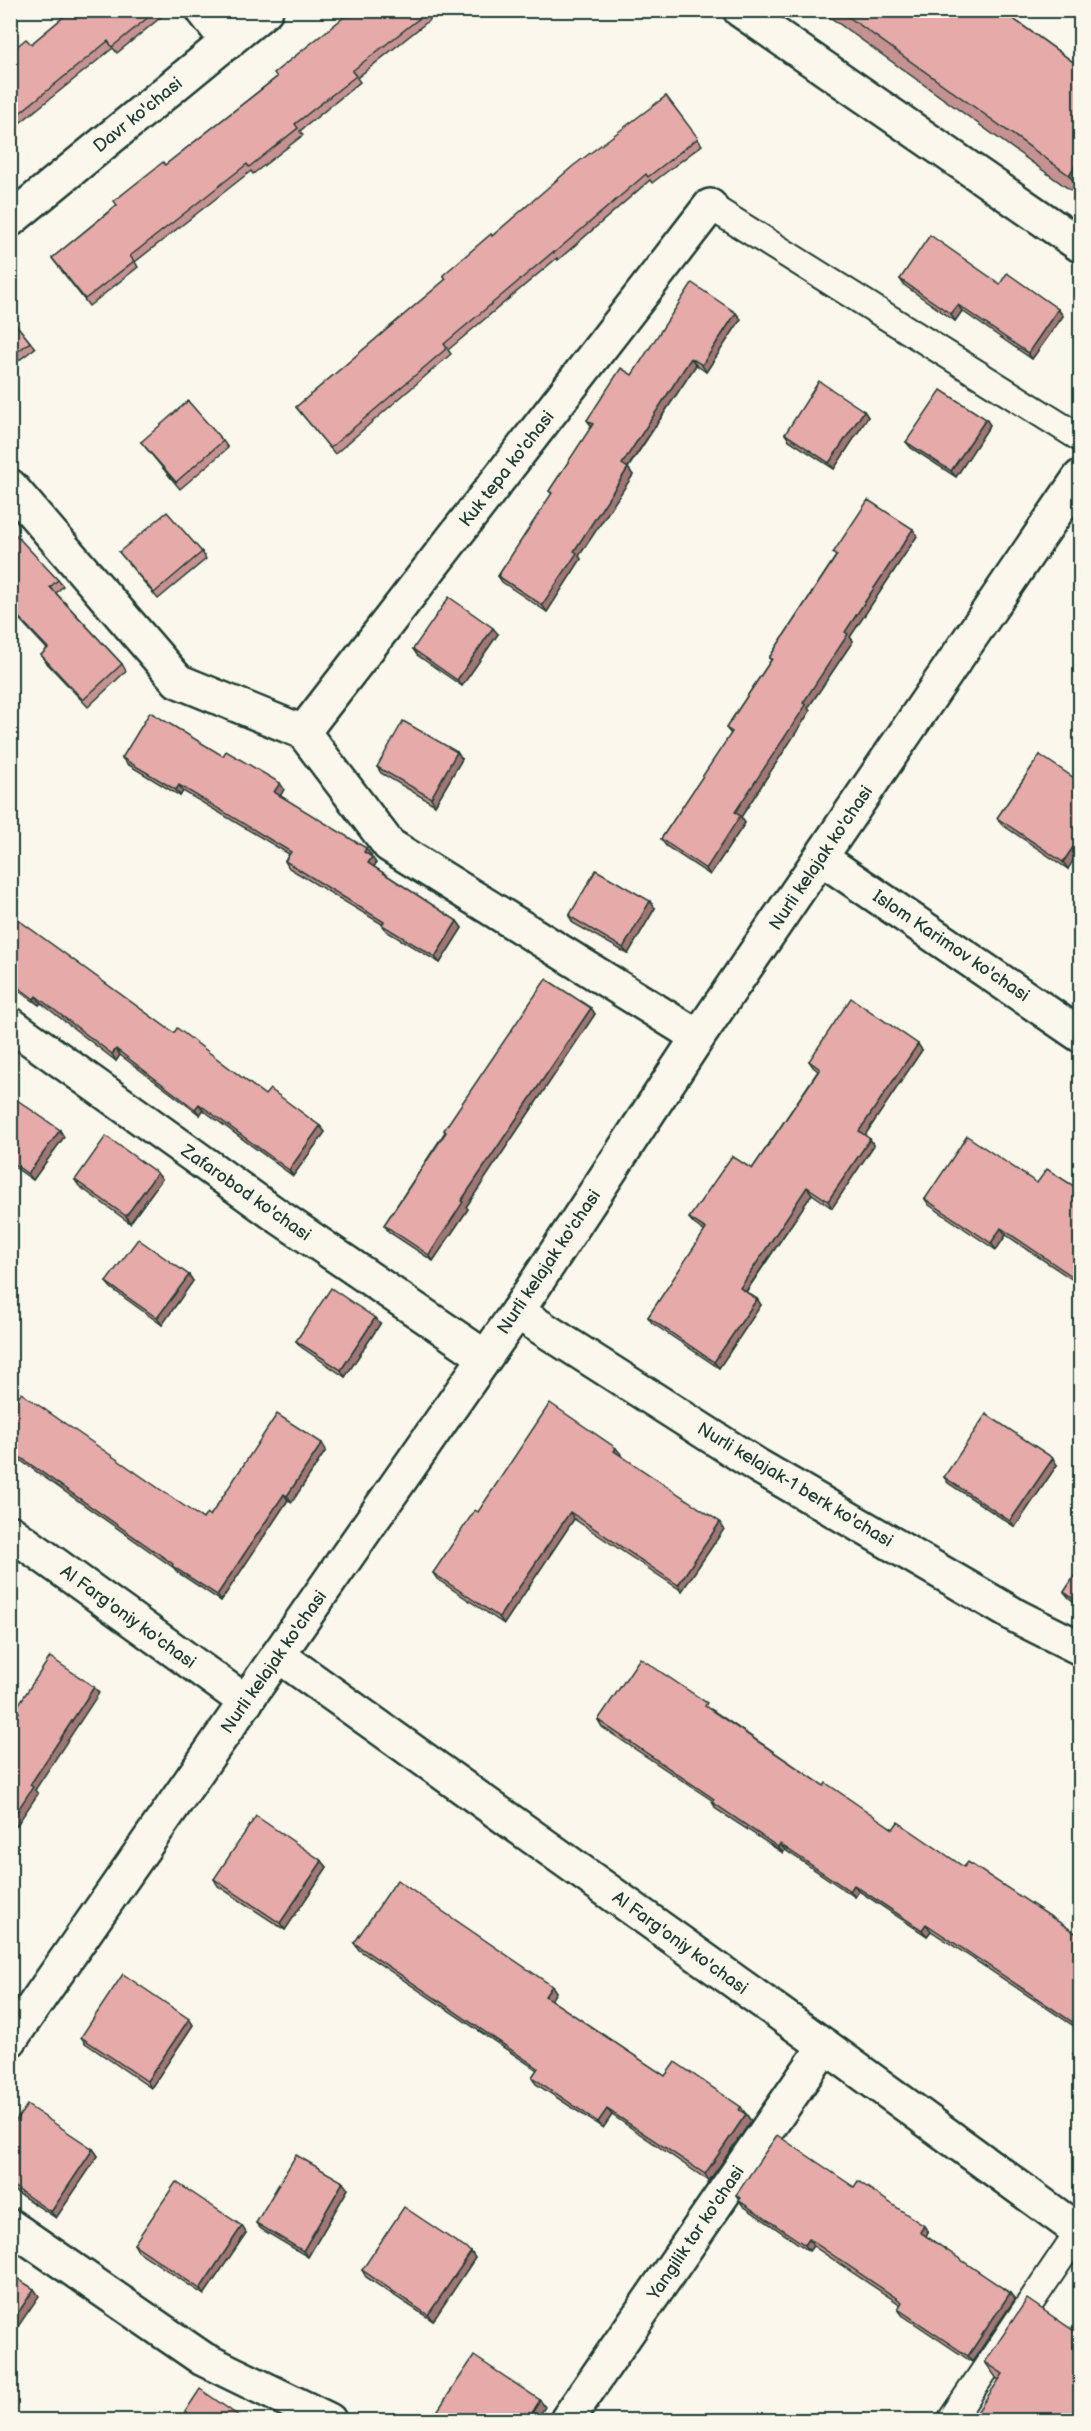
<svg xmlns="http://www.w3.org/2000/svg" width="1091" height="2431" viewBox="0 0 1091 2431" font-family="'Balsamiq Sans',sans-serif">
  <rect width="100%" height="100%" fill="#fbf7ec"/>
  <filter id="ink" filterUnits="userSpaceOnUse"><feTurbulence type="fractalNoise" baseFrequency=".0167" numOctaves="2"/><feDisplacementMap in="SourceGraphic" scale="12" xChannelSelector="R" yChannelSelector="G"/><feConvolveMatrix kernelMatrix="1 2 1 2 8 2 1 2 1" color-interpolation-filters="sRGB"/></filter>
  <g filter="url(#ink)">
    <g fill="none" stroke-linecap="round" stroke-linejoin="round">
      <g stroke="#1f3d34" stroke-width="30">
        <g id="lane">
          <polyline points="710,206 1080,438"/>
          <polyline points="951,2420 1079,2231"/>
        </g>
      </g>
      <g stroke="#1f3d34" stroke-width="38">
        <g id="street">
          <polyline points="203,10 228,42"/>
          <polyline points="740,10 1080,245"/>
          <polyline points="10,220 266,10"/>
          <polyline points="10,486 178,681 303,732 389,845 698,1037"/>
          <polyline points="303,732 710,206"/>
          <polyline points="821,858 1080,1035"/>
          <polyline points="10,1024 272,1212 485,1357"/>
          <polyline points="517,1312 758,1466 1018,1617 1080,1648"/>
          <polyline points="10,1532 246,1702"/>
          <polyline points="278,1655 825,2046 1080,2232"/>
          <polyline points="10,2040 517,1312 698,1037 1080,477"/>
          <polyline points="10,2226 203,2359 329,2420"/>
          <polyline points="567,2420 825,2046"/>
        </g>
      </g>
      <use href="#lane" stroke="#fbf7ec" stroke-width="26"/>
      <use href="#street" stroke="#fbf7ec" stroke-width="33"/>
    </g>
    <g fill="#c69291" stroke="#1f3d34" stroke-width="1.5">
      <polygon points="72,10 164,10 166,13 117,53 113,48 16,126 10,120 10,52 31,44"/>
      <polygon points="353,10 442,10 357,78 360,82 300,131 303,135 253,174 251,171 135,262 138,267 89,306 52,258 165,165 277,77"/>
      <polygon points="820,10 1001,10 1080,67 1080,197"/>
      <polygon points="666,96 702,145 652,183 650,180 558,260 557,258 448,350 451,354 335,454 296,407 446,279 492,236"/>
      <polygon points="900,279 1000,284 1058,309 1063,316 1032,359 962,311 955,321 904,285"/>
      <polygon points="10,317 35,348 10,367"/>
      <polygon points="741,319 706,372 696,365 628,468 633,475 579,556 581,559 547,612 502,582 498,576 552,494 549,491 592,427 587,420"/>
      <polygon points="864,411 868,417 834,469 789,440 785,434"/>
      <polygon points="986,419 990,425 956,477 911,448 906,442"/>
      <polygon points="223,441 228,448 180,489 141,442"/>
      <polygon points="917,536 850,637 853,641 808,708 810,711 741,817 745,823 710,875 666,846 661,839 731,734 726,728 771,660 769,658 836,556 833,553"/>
      <polygon points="10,538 58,580 63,586 56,593 122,664 126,671 88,707 45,661 41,655 47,649 10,609"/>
      <polygon points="119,552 202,552 206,559 158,599"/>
      <polygon points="498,634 462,686 417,655 413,649"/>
      <polygon points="1040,755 1068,869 1001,824 997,818"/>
      <polygon points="223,756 284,789 280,796 371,855 370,856 376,863 374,867 457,921 462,928 440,963 386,931 382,924 289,868 285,861 289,854 183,791 180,796 127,764 122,758"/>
      <polygon points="462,759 435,805 381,773 377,767"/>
      <polygon points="655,908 628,954 573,923 569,916"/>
      <polygon points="10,918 174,1033 265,1095 320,1126 325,1132 293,1176 203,1110 200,1115 120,1055 116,1061 41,1003 39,1005 10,984"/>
      <polygon points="591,1008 595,1014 466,1207 468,1209 433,1261 389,1232 384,1225 445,1132 444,1130"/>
      <polygon points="922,1050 865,1135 874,1145 832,1208 812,1194 746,1292 757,1299 761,1305 719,1368 652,1323 648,1317 705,1232 694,1224 689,1218 752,1169 818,1071 813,1067 809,1061"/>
      <polygon points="10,1095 64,1137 33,1180 10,1164"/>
      <polygon points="162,1179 130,1223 79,1186 75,1180"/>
      <polygon points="1037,1183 1080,1190 1080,1277 1080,1276 1076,1282 1006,1235 996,1250 929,1205 925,1199"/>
      <polygon points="189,1275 193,1281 162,1325 111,1288 106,1282"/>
      <polygon points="380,1324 345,1377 301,1347 296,1341"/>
      <polygon points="10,1408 203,1519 326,1450 292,1502 288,1500 221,1601 177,1572 174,1568 10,1453"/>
      <polygon points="621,1454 620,1455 724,1529 682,1591 574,1519 504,1624 437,1579 433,1573 478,1512"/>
      <polygon points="1057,1465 1015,1527 948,1483 944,1477"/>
      <polygon points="1080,1568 1080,1606 1069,1598 1064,1592"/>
      <polygon points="711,1709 824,1786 893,1829 964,1867 1080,1936 1080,2030 931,1931 927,1936 859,1891 855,1897 785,1850 783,1853 716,1809 712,1802 713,1801 602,1727 598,1720"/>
      <polygon points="322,1861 327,1867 285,1930 218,1886 214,1879"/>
      <polygon points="354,1943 552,1986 556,1992 551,2000 665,2076 741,2107 751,2121 709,2181 612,2115 603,2128 536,2084 532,2077 537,2070 359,1950"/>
      <polygon points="189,2019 193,2025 151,2088 85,2043 81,2037"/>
      <polygon points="1080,2042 1080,2063 1077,2060 1073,2054"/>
      <polygon points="10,2129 93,2149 98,2156 56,2218 10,2188"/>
      <polygon points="343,2182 348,2189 308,2257 261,2229 256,2223"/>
      <polygon points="854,2187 924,2226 928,2232 926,2236 1015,2299 972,2362 902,2315 898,2309 901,2305 813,2246 809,2251 743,2206 736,2195"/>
      <polygon points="242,2226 246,2233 204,2295 138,2251 134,2244"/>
      <polygon points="471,2252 475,2258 433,2321 366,2277 362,2270"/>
      <polygon points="1080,2335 999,2380 997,2379 985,2362"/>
    </g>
    <g fill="#a17776" stroke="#1f3d34" stroke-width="1.5">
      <polygon points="1080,158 1080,191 1069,175"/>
      <polygon points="958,305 962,311 955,321 951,314"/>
      <polygon points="1058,309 1063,316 1032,359 1028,353"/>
      <polygon points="736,313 741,319 706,372 702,365"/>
      <polygon points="691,358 696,365 626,470 622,464"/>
      <polygon points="864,411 868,417 834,469 829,463"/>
      <polygon points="986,419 990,425 956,477 951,471"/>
      <polygon points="628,468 633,475 579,556 581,559 547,612 542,605 574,551"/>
      <polygon points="913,529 917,536 850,637 853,641 808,708 810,711 741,817 745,823 710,875 706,869 735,812 803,703 845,632"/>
      <polygon points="493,628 498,634 462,686 457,680"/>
      <polygon points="457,752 462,759 435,805 431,798"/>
      <polygon points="280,783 284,789 279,799 274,792"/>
      <polygon points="179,785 183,791 180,796 176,790"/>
      <polygon points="1080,837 1080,850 1068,869 1063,862"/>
      <polygon points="366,848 371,855 368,858 364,852"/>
      <polygon points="372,857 376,863 372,870 368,863"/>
      <polygon points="650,901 655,908 628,954 623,948"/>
      <polygon points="457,921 462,928 440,963 435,957"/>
      <polygon points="36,996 41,1003 39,1005 34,999"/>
      <polygon points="591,1008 595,1014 466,1207 468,1209 433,1261 429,1255 461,1201"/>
      <polygon points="918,1044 922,1050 863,1138 859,1131"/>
      <polygon points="116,1049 120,1055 116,1061 112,1054"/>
      <polygon points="199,1104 203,1110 200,1115 195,1109"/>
      <polygon points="320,1126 325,1132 293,1176 289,1170"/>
      <polygon points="60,1130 64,1137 33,1180 28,1174"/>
      <polygon points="870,1139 874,1145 832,1208 828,1201"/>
      <polygon points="157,1173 162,1179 130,1223 126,1216"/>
      <polygon points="807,1187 812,1194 744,1294 740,1288"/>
      <polygon points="1001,1228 1006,1235 996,1250 991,1243"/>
      <polygon points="1075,1270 1080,1276 1076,1282 1072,1276"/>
      <polygon points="189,1275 193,1281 162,1325 157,1318"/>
      <polygon points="757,1299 761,1305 719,1368 714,1362"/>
      <polygon points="375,1318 380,1324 345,1377 341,1370"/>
      <polygon points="322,1443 326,1450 292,1502 287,1496"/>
      <polygon points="616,1448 621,1454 619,1458 614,1451"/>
      <polygon points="1053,1458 1057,1465 1015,1527 1010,1521"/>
      <polygon points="284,1494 288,1500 221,1601 217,1595"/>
      <polygon points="570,1512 574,1519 504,1624 499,1617"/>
      <polygon points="720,1522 724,1529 682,1591 678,1585"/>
      <polygon points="94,1687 99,1693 35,1790 38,1794 10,1835 10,1822 30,1785"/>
      <polygon points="780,1844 785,1850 783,1853 778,1847"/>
      <polygon points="322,1861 327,1867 285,1930 280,1923"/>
      <polygon points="854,1885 859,1891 855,1897 850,1891"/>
      <polygon points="926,1924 931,1931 927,1936 922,1930"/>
      <polygon points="552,1986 556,1992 550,2002 545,1996"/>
      <polygon points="189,2019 193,2025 151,2088 147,2081"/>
      <polygon points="607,2109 612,2115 603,2128 598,2122"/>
      <polygon points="746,2114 751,2121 709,2181 705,2174"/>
      <polygon points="93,2149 98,2156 56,2218 51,2212"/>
      <polygon points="343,2182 348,2189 308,2257 303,2251"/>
      <polygon points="242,2226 246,2233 204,2295 200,2289"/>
      <polygon points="924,2226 928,2232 924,2239 920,2232"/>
      <polygon points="809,2239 813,2246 809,2251 805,2245"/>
      <polygon points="471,2252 475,2258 433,2321 428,2315"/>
      <polygon points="34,2289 39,2296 10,2338 10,2325"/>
      <polygon points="1010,2293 1015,2299 972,2362 968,2356"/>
      <polygon points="540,2400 545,2407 536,2421 527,2421"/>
    </g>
    <g fill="#e6aaa9" stroke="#1f3d34" stroke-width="1.5">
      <polygon points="72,10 157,10 112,47 108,41 11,120 10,119 10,52 26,39 31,44"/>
      <polygon points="353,10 430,10 352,71 356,76 295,124 298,128 249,167 247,164 130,256 134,261 85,299 52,258 117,205 114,201 163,162 165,165 277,77 274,73"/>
      <polygon points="839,10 1001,10 1080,67 1080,158 1069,175"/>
      <polygon points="666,96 698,138 648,177 646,174 554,253 553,252 444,344 447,348 330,448 296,407 446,279 443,275 491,234 492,236 573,166"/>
      <polygon points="930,235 1000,284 1007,273 1058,309 1028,353 958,305 951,314 900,279"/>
      <polygon points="692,283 736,313 702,365 691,358 622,464 628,468 574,551 577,553 542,605 498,576 552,493 549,491 593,424 587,420 621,368 632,375"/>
      <polygon points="10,317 30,342 10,357"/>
      <polygon points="819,381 864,411 829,463 785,434"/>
      <polygon points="941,390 986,419 951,471 906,442"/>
      <polygon points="188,401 223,441 176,482 141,442"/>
      <polygon points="868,500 913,529 845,632 848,634 803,703 806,705 735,812 740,816 706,869 661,839 732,732 726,728 772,659 769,658 837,555 833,553"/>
      <polygon points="167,512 202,552 154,593 119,552"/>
      <polygon points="15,534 58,580 50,587 122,664 83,700 41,655 48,648 10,608 10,538"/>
      <polygon points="449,597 493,628 457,680 413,649"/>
      <polygon points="1080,661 1080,673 1075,669"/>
      <polygon points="150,712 223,756 226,751 280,783 274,792 366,848 364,852 372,857 368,863 457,921 435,957 382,925 384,922 285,861 291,852 179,785 176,790 122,758"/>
      <polygon points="403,721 457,752 431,798 377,767"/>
      <polygon points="1040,755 1080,782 1080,837 1063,862 997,818"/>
      <polygon points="596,870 650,901 623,948 569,916"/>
      <polygon points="10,918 15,921 17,919 174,1033 177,1028 265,1095 270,1089 320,1126 289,1170 199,1104 195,1109 116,1049 112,1054 36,996 34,999 10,981"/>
      <polygon points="546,979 591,1008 461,1201 463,1202 429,1255 384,1225 446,1132 444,1130"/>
      <polygon points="851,998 918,1044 859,1131 870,1139 828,1201 807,1187 740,1288 757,1299 714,1362 648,1317 706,1229 689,1218 732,1156 752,1169 820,1069 809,1061"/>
      <polygon points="10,1095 60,1130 28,1174 10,1161"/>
      <polygon points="106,1136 157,1173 126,1216 75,1180"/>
      <polygon points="967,1136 1037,1183 1047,1169 1080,1190 1080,1273 1075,1270 1072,1276 1001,1228 991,1243 925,1199"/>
      <polygon points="138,1239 189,1275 157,1318 106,1282"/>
      <polygon points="331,1288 375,1318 341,1370 296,1341"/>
      <polygon points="21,1393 203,1519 207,1513 210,1516 277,1414 322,1443 287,1496 284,1494 217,1595 172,1566 173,1564 10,1450 10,1408"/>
      <polygon points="550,1403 616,1448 614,1451 720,1522 678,1585 570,1512 499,1617 433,1573 475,1510 478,1512"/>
      <polygon points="986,1414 1053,1458 1010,1521 944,1477"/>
      <polygon points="1080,1568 1080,1603 1064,1592"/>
      <polygon points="50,1657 94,1687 30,1785 33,1787 10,1822 10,1725 19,1712 15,1710"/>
      <polygon points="640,1658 707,1703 705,1706 824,1786 826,1783 893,1829 898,1822 964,1867 968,1862 1080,1936 1080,2027 926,1924 922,1930 854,1885 850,1891 780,1844 778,1847 712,1802 714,1799 598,1720"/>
      <polygon points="256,1816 322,1861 280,1923 214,1879"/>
      <polygon points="397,1880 552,1986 545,1996 665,2076 675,2062 741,2107 739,2110 746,2114 705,2174 607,2109 598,2122 532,2077 538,2068 354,1943"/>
      <polygon points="123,1974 189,2019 147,2081 81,2037"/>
      <polygon points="1080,2042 1080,2059 1073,2054"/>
      <polygon points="27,2105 93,2149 51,2212 10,2184 10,2129"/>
      <polygon points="777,2135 854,2187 858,2181 924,2226 920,2232 1010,2293 968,2356 898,2309 902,2302 809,2239 805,2245 738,2200 740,2198 736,2195"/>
      <polygon points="296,2155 343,2182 303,2251 256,2223"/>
      <polygon points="176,2182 242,2226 200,2289 134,2244"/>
      <polygon points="404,2207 471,2252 428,2315 362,2270"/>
      <polygon points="10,2274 34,2289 10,2325"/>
      <polygon points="1027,2299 1080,2335 1080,2421 971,2421 1003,2374 985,2362"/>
      <polygon points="474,2356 540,2400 527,2421 435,2421 432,2419"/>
      <polygon points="200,2389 246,2421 179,2421"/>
    </g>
  </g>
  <g text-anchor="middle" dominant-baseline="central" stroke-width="4.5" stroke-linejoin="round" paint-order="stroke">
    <g font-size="18" fill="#1f3d34" stroke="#fbf7ec">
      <text transform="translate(138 115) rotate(-39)">Davr ko'chasi</text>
      <text transform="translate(507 469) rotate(-52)">Kuk tepa ko'chasi</text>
      <text transform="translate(821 858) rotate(-56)">Nurli kelajak ko'chasi</text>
      <text transform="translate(951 946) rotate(34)">Islom Karimov ko'chasi</text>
      <text transform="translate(246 1193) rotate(35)">Zafarobod ko'chasi</text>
      <text transform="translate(549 1262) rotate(-56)">Nurli kelajak ko'chasi</text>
      <text transform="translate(795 1485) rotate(31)">Nurli kelajak-1 berk ko'chasi</text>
      <text transform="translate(128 1617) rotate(36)">Al Farg'oniy ko'chasi</text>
      <text transform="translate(274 1662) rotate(-55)">Nurli kelajak ko'chasi</text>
      <text transform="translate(680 1943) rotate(36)">Al Farg'oniy ko'chasi</text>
      <text transform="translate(696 2233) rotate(-56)">Yangilik tor ko'chasi</text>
    </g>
  </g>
  <rect width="1091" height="2431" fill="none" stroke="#fbf7ec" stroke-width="36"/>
  <rect x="18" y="18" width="1055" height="2395" fill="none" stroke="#1f3d34" stroke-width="2" filter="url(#ink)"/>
</svg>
